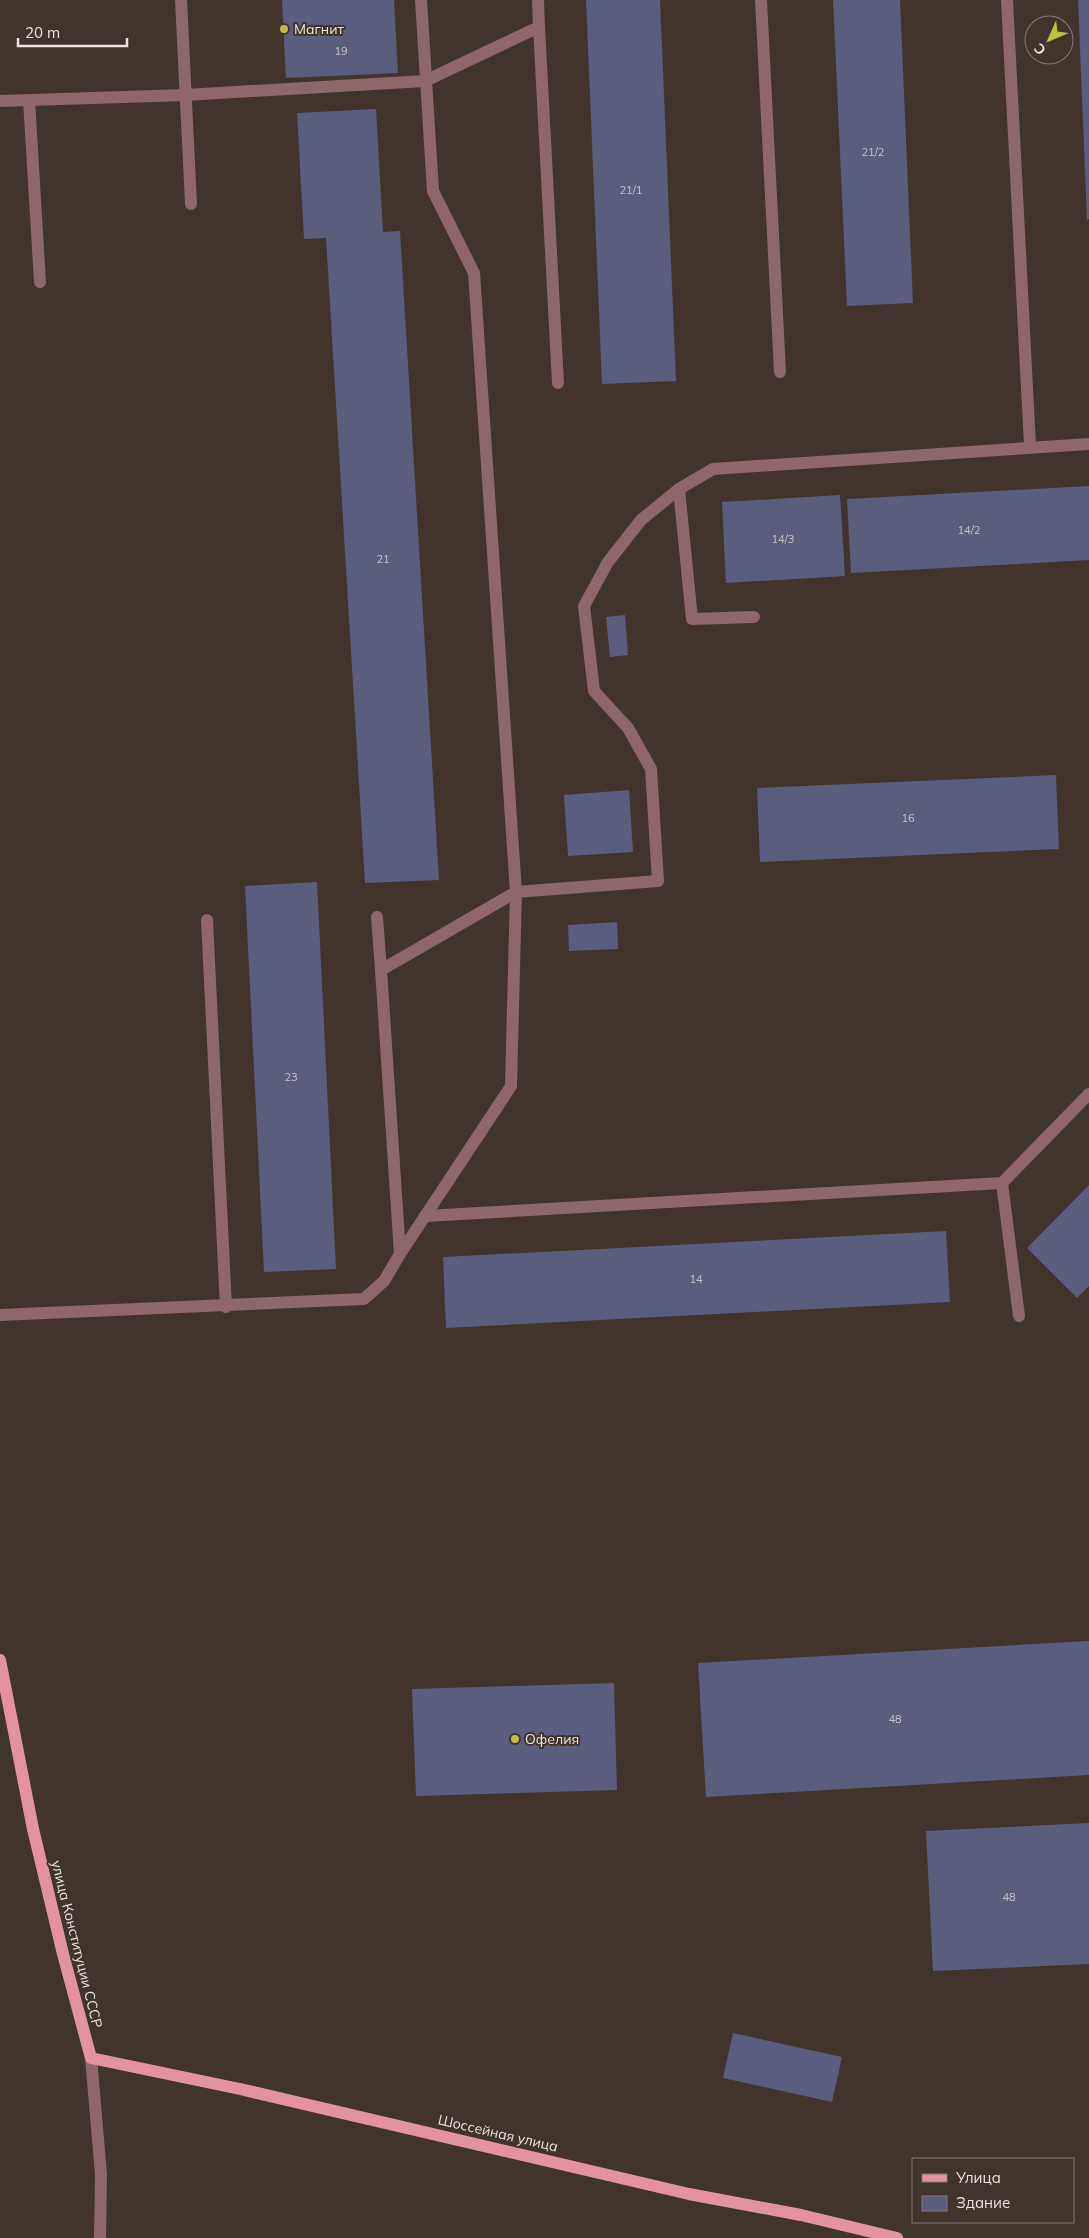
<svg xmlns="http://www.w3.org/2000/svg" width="1089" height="2238" viewBox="0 0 1089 2238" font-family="Mulish,sans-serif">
  <rect width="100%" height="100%" fill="#40342d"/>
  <g fill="#5b5d7f">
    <polygon points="282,0 394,0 398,73 286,78"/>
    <polygon points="586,0 660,0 676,381 602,384"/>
    <polygon points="833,0 900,0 913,303 847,306"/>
    <polygon points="1078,0 1089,0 1089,219 1087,220"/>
    <polygon points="376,109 383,232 400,231 439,880 365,883 326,238 304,239 297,113"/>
    <polygon points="1089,486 1089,560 851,573 847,499"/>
    <polygon points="840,495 845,576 726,583 722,502"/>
    <polygon points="625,615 628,655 610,657 606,617"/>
    <polygon points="1056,775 1059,849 760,862 757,788"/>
    <polygon points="629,790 633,852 568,856 564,795"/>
    <polygon points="317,882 336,1269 264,1272 245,886"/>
    <polygon points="617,922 618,949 569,951 568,925"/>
    <polygon points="1089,1185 1089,1286 1077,1298 1027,1248"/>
    <polygon points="946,1231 950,1302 446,1328 443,1257"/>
    <polygon points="1089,1641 1089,1775 706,1797 698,1663"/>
    <polygon points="614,1683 617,1790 416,1796 412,1689"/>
    <polygon points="1089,1823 1089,1964 933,1971 926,1831"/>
    <polygon points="733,2033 842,2057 832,2102 723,2078"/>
  </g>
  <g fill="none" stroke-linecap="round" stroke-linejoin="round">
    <g stroke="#8e666c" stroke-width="12">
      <polyline points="181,0 191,204"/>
      <polyline points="761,0 780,372"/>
      <polyline points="1007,0 1030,446"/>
      <polyline points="539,27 558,383"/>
      <polyline points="29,100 40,282"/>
      <polyline points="0,101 185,95 425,81 539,27 538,0"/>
      <polyline points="679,489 692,619 754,617"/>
      <polyline points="377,917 381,970"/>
      <polyline points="207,920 226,1307"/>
      <polyline points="1002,1183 1019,1316"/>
      <polyline points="425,1216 1002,1183 1089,1094"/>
      <polyline points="400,1254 511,1086 516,892 474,273 433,191 421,0"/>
      <polyline points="0,1315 364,1299 384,1281 400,1254 381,970 516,892 658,881 651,769 628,728 594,691 584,606 608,562 641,520 679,489 713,469 1089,444"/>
      <polyline points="91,2058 101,2174 100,2238"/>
    </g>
    <polyline stroke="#e393a0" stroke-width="12" points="0,1660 33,1829 63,1954 91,2058 240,2089 689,2194 801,2215 897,2238"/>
  </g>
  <g fill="#bfbe41" stroke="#40342d" stroke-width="2">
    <circle cx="284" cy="29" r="5"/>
    <circle cx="515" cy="1739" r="5"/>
  </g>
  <g text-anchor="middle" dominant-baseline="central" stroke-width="4" stroke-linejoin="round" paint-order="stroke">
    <g font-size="11" fill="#c8c2c8">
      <text x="341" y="51">19</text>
      <text x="873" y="152">21/2</text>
      <text x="631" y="190">21/1</text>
      <text x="969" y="530">14/2</text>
      <text x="783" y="539">14/3</text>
      <text x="383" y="559">21</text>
      <text x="908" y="818">16</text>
      <text x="291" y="1077">23</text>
      <text x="696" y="1279">14</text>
      <text x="895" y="1719">48</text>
      <text x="1009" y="1897">48</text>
    </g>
    <g font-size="14" fill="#ece4e0" stroke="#40342d" text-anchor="start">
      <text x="294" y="29">Магнит</text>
      <text x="525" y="1739">Офелия</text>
    </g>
    <g font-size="14" fill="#ece4e0" stroke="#40342d">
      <text transform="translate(77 1944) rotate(76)">улица Конституции СССР</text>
      <text transform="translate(498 2133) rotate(13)">Шоссейная улица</text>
    </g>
  </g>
  <rect x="912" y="2158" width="162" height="65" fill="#40342d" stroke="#857a75"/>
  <rect x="922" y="2174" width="25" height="8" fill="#e393a0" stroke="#857a75"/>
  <text x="956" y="2183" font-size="15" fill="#ece4e0">Улица</text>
  <rect x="922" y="2196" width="25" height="15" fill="#5b5d7f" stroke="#857a75"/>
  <text x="956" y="2208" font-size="15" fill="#ece4e0">Здание</text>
  <g transform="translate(1049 40) rotate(225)"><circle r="24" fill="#40342d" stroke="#857a75"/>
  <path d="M0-4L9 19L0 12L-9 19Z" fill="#bfbe41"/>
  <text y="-8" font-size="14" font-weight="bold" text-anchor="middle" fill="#ece4e0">С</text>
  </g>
  <path d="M18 38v8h109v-8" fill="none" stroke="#ece4e0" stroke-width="2.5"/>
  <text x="25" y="38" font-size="15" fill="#ece4e0" stroke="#40342d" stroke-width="4" paint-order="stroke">20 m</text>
</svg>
